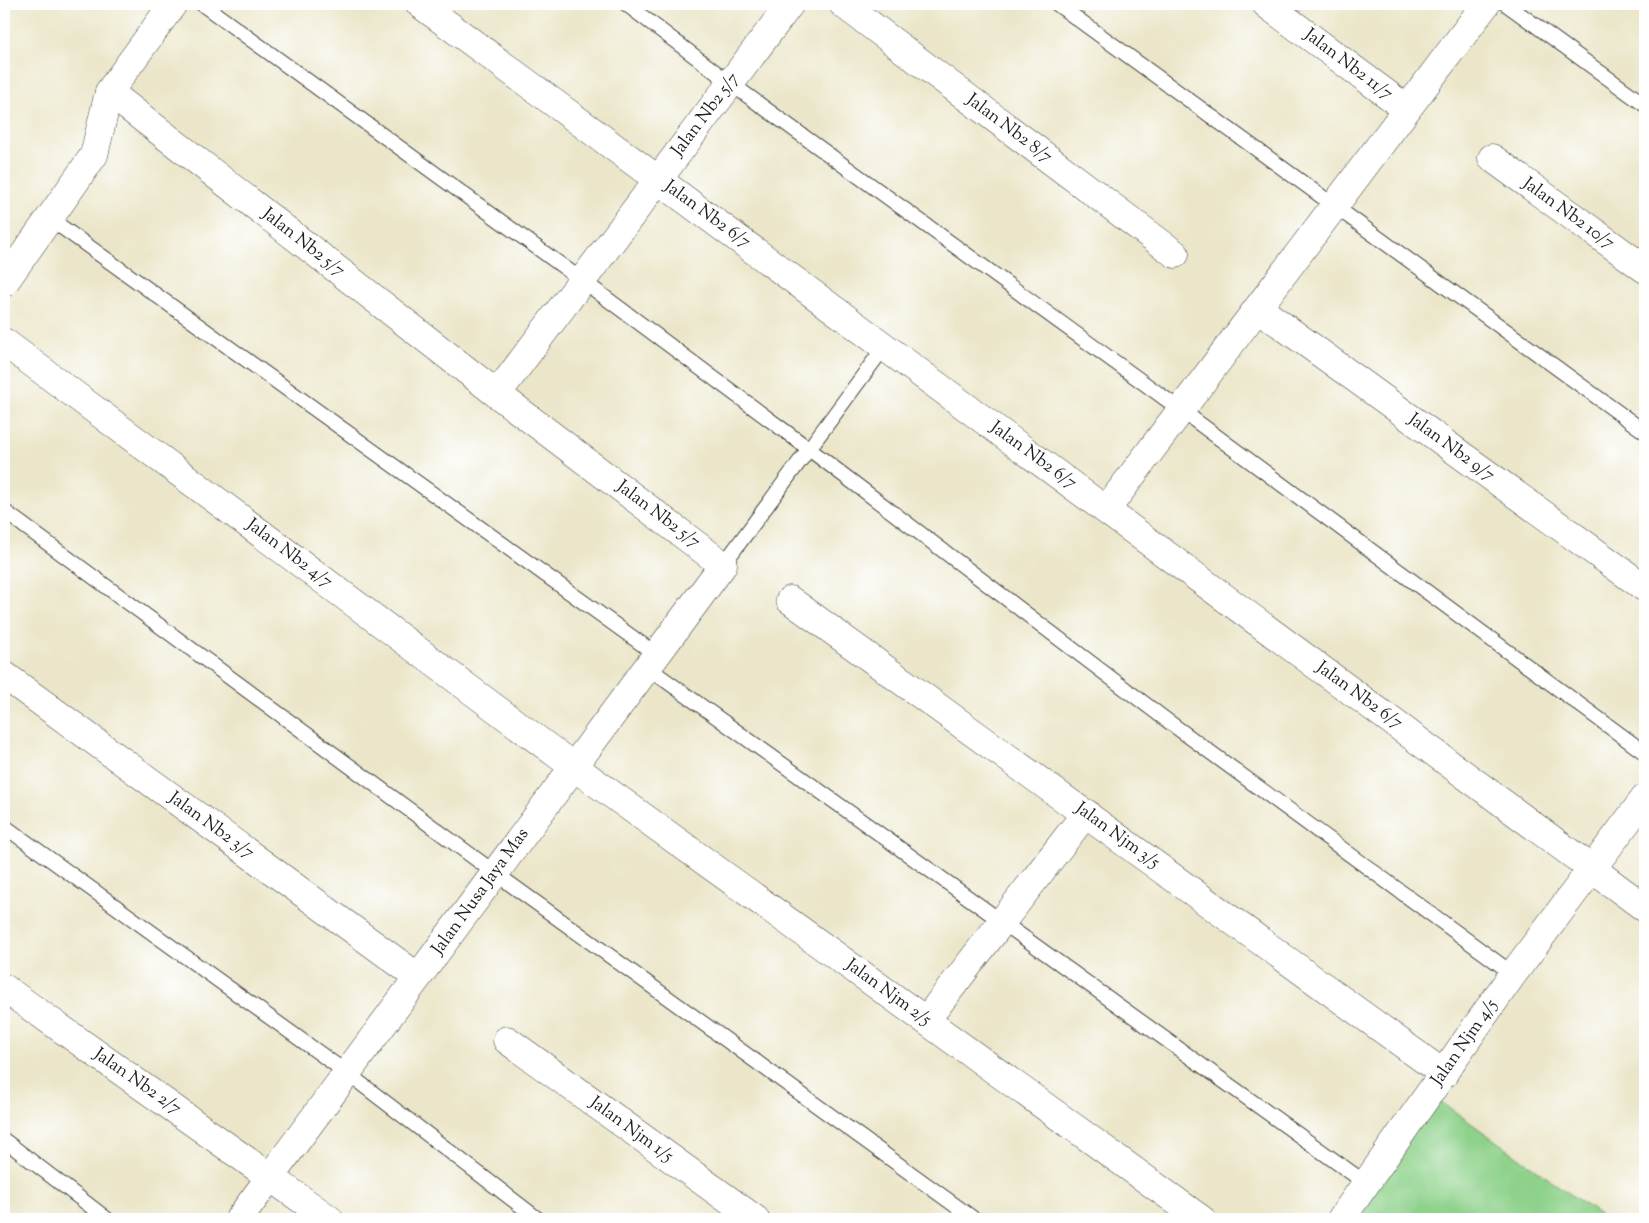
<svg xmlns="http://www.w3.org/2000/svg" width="1649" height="1223" viewBox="0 0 1649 1223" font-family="'Sorts Mill Goudy',serif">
  <rect width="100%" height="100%" fill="#fff"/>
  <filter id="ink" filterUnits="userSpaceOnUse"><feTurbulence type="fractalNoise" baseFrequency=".02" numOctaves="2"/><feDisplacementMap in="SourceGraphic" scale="10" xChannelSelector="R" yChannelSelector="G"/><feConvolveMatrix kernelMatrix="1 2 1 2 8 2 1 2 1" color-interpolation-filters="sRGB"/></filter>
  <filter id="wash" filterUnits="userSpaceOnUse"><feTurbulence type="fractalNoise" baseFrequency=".0096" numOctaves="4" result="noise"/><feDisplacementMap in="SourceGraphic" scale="20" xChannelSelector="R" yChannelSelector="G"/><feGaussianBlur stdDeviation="1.12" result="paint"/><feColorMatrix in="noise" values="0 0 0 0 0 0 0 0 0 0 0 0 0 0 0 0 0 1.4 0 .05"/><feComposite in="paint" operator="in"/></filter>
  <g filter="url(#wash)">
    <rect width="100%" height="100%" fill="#ebe6c9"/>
    <polygon fill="#8dd18a" stroke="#547653" points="1426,1091 1605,1219 1332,1219"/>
  </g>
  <g filter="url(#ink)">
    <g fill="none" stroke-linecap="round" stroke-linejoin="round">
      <g stroke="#3b3a36" stroke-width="16">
        <g id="service">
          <polyline points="202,4 583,281 809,449 1165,719 1513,974"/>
          <polyline points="626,4 730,83 1181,410 1645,753"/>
          <polyline points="1057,4 1645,432"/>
          <polyline points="1506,4 1645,105"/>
          <polyline points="49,218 657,655"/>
          <polyline points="4,511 495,873 974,1219"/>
          <polyline points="723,565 885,346"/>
          <polyline points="647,667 1367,1184"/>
          <polyline points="4,826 347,1073 538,1219"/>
          <polyline points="4,1140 107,1219"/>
        </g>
      </g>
      <g stroke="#3b3a36" stroke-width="29">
        <g id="minor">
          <polyline points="420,4 1645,908"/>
          <polyline points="843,4 1175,254"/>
          <polyline points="1266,4 1407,109"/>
          <polyline points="109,92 497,394 723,565 239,1219"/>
          <polyline points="1492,158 1645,269"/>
          <polyline points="4,283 94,155 109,92 173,4"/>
          <polyline points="1258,308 1645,588"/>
          <polyline points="4,342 574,767 1201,1219"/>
          <polyline points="497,394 790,4"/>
          <polyline points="1106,510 1486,4"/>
          <polyline points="790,600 1444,1074"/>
          <polyline points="4,675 418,977"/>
          <polyline points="4,988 329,1219"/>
          <polyline points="926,1020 1086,813"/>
          <polyline points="507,1040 755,1219"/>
          <polyline points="1341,1219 1513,974 1645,798"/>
        </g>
      </g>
      <use href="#service" stroke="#fff" stroke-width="14"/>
      <use href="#minor" stroke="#fff" stroke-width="28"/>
    </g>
  </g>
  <g text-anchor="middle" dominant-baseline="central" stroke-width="4.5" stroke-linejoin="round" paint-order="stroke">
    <g font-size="18" fill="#1c1c1c" stroke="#fff">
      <text transform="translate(1348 65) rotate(37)">Jalan Nb2 11/7</text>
      <text transform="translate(706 115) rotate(-53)">Jalan Nb2 5/7</text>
      <text transform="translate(1009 129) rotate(37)">Jalan Nb2 8/7</text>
      <text transform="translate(1568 214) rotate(36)">Jalan Nb2 10/7</text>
      <text transform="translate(707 215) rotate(36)">Jalan Nb2 6/7</text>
      <text transform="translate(303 243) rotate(38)">Jalan Nb2 5/7</text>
      <text transform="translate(1451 448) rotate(36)">Jalan Nb2 9/7</text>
      <text transform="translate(1033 456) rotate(36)">Jalan Nb2 6/7</text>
      <text transform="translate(658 515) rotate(37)">Jalan Nb2 5/7</text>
      <text transform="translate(289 554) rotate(37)">Jalan Nb2 4/7</text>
      <text transform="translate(1359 696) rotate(36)">Jalan Nb2 6/7</text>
      <text transform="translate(211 826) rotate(36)">Jalan Nb2 3/7</text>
      <text transform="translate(1117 836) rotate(36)">Jalan Njm 3/5</text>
      <text transform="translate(481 892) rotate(-54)">Jalan Nusa Jaya Mas</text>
      <text transform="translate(888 993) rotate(36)">Jalan Njm 2/5</text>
      <text transform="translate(1465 1043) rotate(-55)">Jalan Njm 4/5</text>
      <text transform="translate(137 1082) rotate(35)">Jalan Nb2 2/7</text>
      <text transform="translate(631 1130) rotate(36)">Jalan Njm 1/5</text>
    </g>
  </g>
  <rect width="1649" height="1223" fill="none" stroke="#fff" stroke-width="20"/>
</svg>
